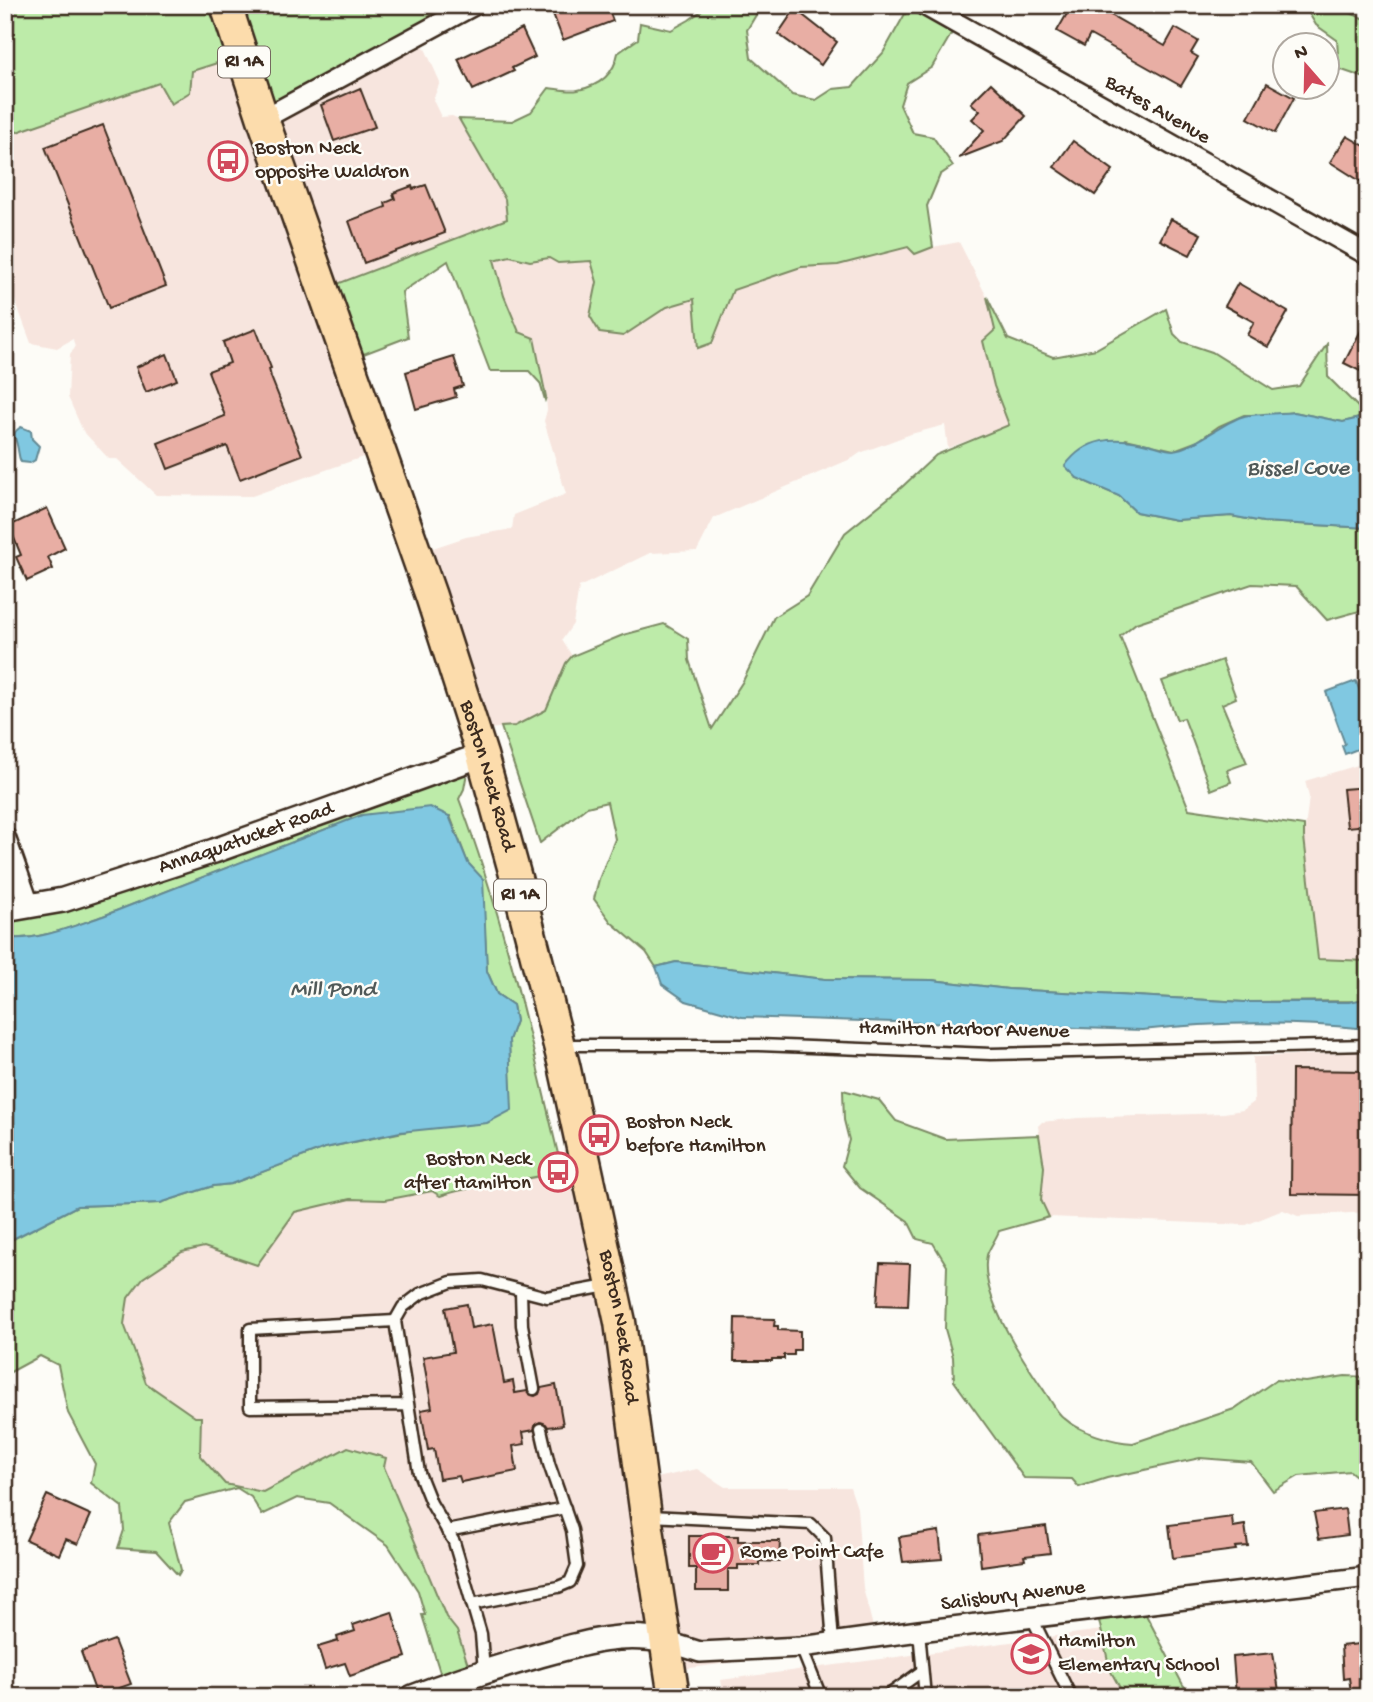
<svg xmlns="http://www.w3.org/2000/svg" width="1373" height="1702" viewBox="0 0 1373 1702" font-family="'Gochi Hand',sans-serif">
  <rect width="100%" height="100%" fill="#fdfcf7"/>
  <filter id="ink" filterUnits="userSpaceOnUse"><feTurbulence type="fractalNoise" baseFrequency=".0143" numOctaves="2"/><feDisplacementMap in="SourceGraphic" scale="14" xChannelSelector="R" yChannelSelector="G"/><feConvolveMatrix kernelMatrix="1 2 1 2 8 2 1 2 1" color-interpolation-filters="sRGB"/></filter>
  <g filter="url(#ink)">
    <g fill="#f7e5de">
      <polygon points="419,35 440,82 433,100 441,117 452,116 459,119 505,200 508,219 325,289 377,452 252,496 156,495 117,459 109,459 83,431 68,397 70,354 75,348 73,339 57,348 31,343 5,273 5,126 12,134 159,83 171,103 192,71 237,57"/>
      <polygon points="959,242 987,297 995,331 994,386 1009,425 948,448 945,425 911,434 860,453 853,458 714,518 697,551 650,553 579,587 573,624 562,640 572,656 566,663 546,710 515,726 473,731 418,553 466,537 512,529 514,515 566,494 544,421 547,410 546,397 504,296 494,260 510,256 530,261 549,258 558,263 591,261 597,282 591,316 623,336 667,307 694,299 698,347 712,343 732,290 801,267 838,265 908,247 933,247"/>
      <polygon points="1368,762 1368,961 1318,959 1304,837 1309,797 1305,781"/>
      <polygon points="1368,1052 1368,1212 1298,1216 1283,1210 1246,1225 1049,1217 1041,1200 1044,1167 1038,1126 1042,1122 1078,1118 1224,1113 1243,1110 1254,1102 1253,1057"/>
      <polygon points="578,1130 648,1480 697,1469 725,1487 850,1487 857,1508 863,1588 877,1642 874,1644 675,1670 667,1631 472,1677 457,1631 446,1617 384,1467 386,1458 348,1447 263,1492 225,1484 200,1456 201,1417 195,1417 146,1383 124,1324 128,1298 144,1278 182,1252 203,1247 257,1265 295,1212 350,1199 385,1200 432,1191 440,1196 462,1188 526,1179 548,1174"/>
      <polygon points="1125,1627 1160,1697 724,1697 721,1680"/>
    </g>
    <g fill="#bdeba9" stroke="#7c8a64" stroke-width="2">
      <polygon points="5,5 469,5 275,109 236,57 192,71 190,92 171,104 159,83 11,134 5,126"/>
      <path d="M709,5H762L747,30L751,58L792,95L816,100L833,89L852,87L883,53L910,5H925L953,31L932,67L907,83L900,105L913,133L933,137L953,166L940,175L927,206L933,247L915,254L908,247L838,265L801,267L733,290L712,343L698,348L694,299L667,307L623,336L600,333L590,316L597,282L591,261L558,263L549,258L530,261L510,256L494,260L504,296L519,332L534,338L546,397L545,400L540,383L529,371H490L448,261L402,292L408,337L348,360L324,289L507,219L505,199L459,119L512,121L531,112L549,88C558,89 570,92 578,90C599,86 614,74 618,53L638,39L640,23L671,30L689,20Z"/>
      <polygon points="1304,5 1332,5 1362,18 1368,17 1368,79 1339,69 1337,40 1316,25"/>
      <polygon points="987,297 1008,339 1053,357 1096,349 1166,309 1174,334 1182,342 1212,352 1273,390 1299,386 1327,344 1328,377 1367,416 1343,422 1294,412 1271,415 1244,415 1219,426 1198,441 1174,450 1126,439 1077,478 1119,496 1136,512 1176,520 1231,516 1263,522 1368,528 1368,626 1363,610 1327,620 1296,586 1252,584 1136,623 1120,636 1189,809 1304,826 1304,837 1318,959 1368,961 1368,1001 1244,1002 1008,989 932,980 825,979 676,962 656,967 646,952 611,922 594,899 599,879 615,839 607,802 587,807 540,843 501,727 515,726 546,710 566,663 572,656 623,635 664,624 688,639 689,660 712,729 743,681 774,617 807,596 845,533 902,487 936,455 1009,425 994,386 983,341 995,330"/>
      <polygon points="1222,660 1236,698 1222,704 1247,763 1227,770 1231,782 1211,790 1184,718 1177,720 1162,681"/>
      <path d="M468,767L464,789L459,799C503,915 530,1037 559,1158L549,1174C512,1183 475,1184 440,1196L432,1191L385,1200L350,1199L295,1212L257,1265L204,1247L182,1252L143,1278L128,1298L124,1324L146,1383L195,1417H201L200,1456L225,1484L263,1492L348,1447L386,1458L384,1467L446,1617L457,1631L472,1677L445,1688L422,1615H425L418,1591L388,1545L329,1503L297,1498L262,1515L251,1497L237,1488L185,1502L169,1523L181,1570L178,1575L156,1551L118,1548L124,1530L122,1507L91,1483L95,1464L68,1413L58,1365L40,1356L5,1375V1243L77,1206L160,1203L213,1186L231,1184L325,1148L511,1110L509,1040L516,1021L513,1005L497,994L487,971L482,879L468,863L450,816L362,815L103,916C76,925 34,943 5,937V838L29,902Z"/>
      <path d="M843,1090L879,1100L896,1121L945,1139L1039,1135L1044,1167L1041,1200L1049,1217L999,1231C996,1239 989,1248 987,1255C978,1295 1024,1361 1045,1392C1051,1400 1056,1412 1064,1418C1079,1432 1113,1442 1133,1443L1234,1409L1276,1380L1306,1382L1345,1376L1368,1377V1486L1350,1471L1299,1476L1273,1491L1251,1462L1200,1458L1107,1478L1079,1487L1072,1479L1024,1478L954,1381L953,1357L945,1329L947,1266L933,1243L917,1239L908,1221L860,1188L842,1166L849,1140L844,1120Z"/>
      <polygon points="1145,1613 1183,1685 1195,1697 1125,1697 1110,1670 1098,1616"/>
    </g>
    <g fill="#80c8e1" stroke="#648993" stroke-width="2">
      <path d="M1294,412L1343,422L1368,416V528L1263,522L1231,516L1176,520L1136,512L1119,496L1077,478L1065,466C1086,437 1114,436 1147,444C1155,445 1165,450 1173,450C1192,449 1221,424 1241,417C1250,413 1281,414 1294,412Z"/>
      <path d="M21,427L31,431L32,439L39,446L35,460L30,463L21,462C18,456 19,452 17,445C15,436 11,433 21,427Z"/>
      <polygon points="1356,681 1368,712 1368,745 1345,754 1342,746 1345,744 1326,692"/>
      <path d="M430,807L449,816L468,863L483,879L487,971L497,994L513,1005L516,1021L509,1040L512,1110L487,1123L400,1132L325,1148L231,1184L213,1186L160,1203L77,1206L5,1243V937C34,943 76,925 103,916L362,815Z"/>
      <path d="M676,962L825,979L932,980L1008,989L1244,1002H1349L1364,999L1368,1001V1029C1292,1021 1217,1021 1142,1030L742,1017L686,1001L662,984L656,967Z"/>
    </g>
    <g fill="#e8aea4" stroke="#3b2a1e" stroke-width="2">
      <polygon points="566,5 607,5 613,21 563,40 552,11"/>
      <polygon points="1072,5 1107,5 1104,11 1165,46 1175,28 1198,41 1191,53 1198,57 1181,86 1090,35 1084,46 1057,31"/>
      <polygon points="795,9 837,42 821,65 778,34"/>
      <polygon points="522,29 535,57 512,68 514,71 473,90 458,59"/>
      <polygon points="991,83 1026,116 1003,141 959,158 984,130 972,119 980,111 971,103"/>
      <polygon points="1267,83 1294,98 1275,133 1248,118"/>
      <polygon points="360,88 375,127 334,141 321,105"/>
      <polygon points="103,125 166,286 109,308 45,147"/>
      <polygon points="1347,136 1368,148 1368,186 1330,162"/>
      <polygon points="1073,141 1113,170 1095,195 1054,167"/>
      <polygon points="426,185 445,233 364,263 349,221 386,207 385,203 395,199 393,193 412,186 413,189"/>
      <polygon points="1171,219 1201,234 1190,255 1160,240"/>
      <polygon points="1238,283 1288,312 1268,347 1247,335 1254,322 1225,306"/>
      <polygon points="1368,317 1368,375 1344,363"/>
      <polygon points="256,329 271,368 269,369 271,377 302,455 240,479 227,446 168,469 158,443 225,416 208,371 230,363 223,342"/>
      <polygon points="167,354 177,380 146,392 136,367"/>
      <polygon points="454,357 463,386 454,389 456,397 416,409 406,372"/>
      <polygon points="47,508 65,548 48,557 53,569 27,581 16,557 21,555 9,526"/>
      <polygon points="1368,787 1368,825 1347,827 1343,789"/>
      <polygon points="1292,1070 1368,1071 1368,1195 1291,1194"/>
      <polygon points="880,1263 910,1264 908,1306 877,1305"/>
      <polygon points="467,1304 471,1328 493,1324 504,1383 513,1381 515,1393 527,1391 529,1394 535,1396 539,1394 541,1388 556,1385 563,1425 548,1427 546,1424 540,1422 536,1424 534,1430 523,1432 525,1444 513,1446 517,1471 461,1482 459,1476 439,1479 434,1449 428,1450 421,1410 432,1408 423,1357 453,1352 445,1308"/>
      <polygon points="735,1318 775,1319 774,1326 778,1326 778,1330 800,1331 800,1350 794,1350 794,1355 784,1355 784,1359 772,1359 772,1361 734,1361"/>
      <polygon points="47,1495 91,1515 78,1544 66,1539 59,1555 26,1540"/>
      <polygon points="1345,1509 1348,1535 1319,1539 1314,1513"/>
      <polygon points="1232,1517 1233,1527 1245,1525 1248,1546 1235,1547 1236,1550 1173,1558 1169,1525"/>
      <polygon points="1046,1526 1050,1553 1024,1556 1025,1560 981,1566 978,1535"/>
      <polygon points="939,1531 942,1559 903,1562 899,1537"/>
      <polygon points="689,1536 738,1536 738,1541 780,1541 779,1562 759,1561 759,1565 738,1565 738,1569 728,1569 728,1591 696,1591 696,1568 689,1568"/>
      <polygon points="392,1612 406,1657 350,1676 345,1663 325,1669 318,1647 338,1641 337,1637 355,1631 353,1625"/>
      <polygon points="114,1640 131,1684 97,1696 81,1652"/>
      <polygon points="1368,1643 1368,1690 1351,1692 1349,1678 1343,1679 1341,1646"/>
      <polygon points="1273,1653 1279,1691 1236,1696 1233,1657"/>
    </g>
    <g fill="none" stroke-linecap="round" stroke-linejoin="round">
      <g stroke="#3b2a1e" stroke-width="15">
        <g id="service">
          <polyline points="563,1045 759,1045 991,1054 1368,1045"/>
          <polyline points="521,1292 522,1325 534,1389"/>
          <polyline points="395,1321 403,1307 420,1294 451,1282 482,1280 547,1297 607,1286"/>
          <polyline points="408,1405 250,1407 250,1329 395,1321 419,1473 431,1503 454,1542 481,1634 484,1671"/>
          <polyline points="650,1516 811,1524 825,1538 833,1643"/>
          <polyline points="447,1531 565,1508"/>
          <polyline points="472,1604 558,1587 570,1582 577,1566 572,1530 549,1464 541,1429"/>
          <polyline points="1032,1618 1071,1697"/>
          <polyline points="919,1631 925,1697"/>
          <polyline points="801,1647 821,1697"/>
          <polyline points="886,1697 922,1671"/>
        </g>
      </g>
      <g stroke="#3b2a1e" stroke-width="24">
        <g id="minor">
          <polyline points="924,5 1368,255"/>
          <polyline points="263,119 474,5"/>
          <polyline points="5,837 29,905"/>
          <polyline points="665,1641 700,1652 801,1647 919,1631 1368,1577"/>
        </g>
      </g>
      <g stroke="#3b2a1e" stroke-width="28">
        <g id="tertiary">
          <path id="s1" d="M5,910L63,900L214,851L482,755"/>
          <path d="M413,1697C454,1681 495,1668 537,1656C580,1644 621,1631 665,1641"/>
        </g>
      </g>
      <g stroke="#3b2a1e" stroke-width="35">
        <g id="primary">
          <path id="s2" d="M226,5L263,119L431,596L482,755L516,878L564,1065L620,1322L646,1516L674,1697"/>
        </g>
      </g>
      <use href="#service" stroke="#fdfcf7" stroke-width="10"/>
      <use href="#minor" stroke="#fdfcf7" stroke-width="19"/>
      <use href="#tertiary" stroke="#fdfcf7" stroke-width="23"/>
      <use href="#primary" stroke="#fcdcac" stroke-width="30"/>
    </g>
  </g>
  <defs>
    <g id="bus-ring" transform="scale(2.0125)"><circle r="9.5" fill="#fdfcf7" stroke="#d1495b" stroke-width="1.5"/><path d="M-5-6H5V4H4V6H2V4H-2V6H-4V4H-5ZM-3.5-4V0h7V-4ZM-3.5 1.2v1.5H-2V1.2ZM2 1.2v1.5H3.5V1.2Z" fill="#d1495b"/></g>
    <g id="cafe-ring" transform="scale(2.0125)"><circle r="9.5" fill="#fdfcf7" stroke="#d1495b" stroke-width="1.5"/><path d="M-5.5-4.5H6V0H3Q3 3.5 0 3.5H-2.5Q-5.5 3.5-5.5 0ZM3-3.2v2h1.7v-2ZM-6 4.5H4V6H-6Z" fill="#d1495b"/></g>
    <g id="school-ring" transform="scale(2.0125)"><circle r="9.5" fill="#fdfcf7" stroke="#d1495b" stroke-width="1.5"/><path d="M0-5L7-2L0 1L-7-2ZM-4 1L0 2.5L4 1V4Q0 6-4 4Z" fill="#d1495b"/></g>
  </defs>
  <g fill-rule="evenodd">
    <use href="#bus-ring" x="228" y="161"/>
    <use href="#bus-ring" x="599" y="1135"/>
    <use href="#bus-ring" x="558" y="1172"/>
    <use href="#cafe-ring" x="713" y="1553"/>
    <use href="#school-ring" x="1031" y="1654"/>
  </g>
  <g text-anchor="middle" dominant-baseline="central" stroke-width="5" stroke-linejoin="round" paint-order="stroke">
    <g fill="#fdfcf7" stroke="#75695f" stroke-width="2">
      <rect x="218" y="46.5" width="52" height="31" rx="5"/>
      <rect x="494" y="879.5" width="52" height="31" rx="5"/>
    </g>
    <g font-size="19" font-weight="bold" fill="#3b2a1e">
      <text x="244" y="62">RI 1A</text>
      <text x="520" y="895">RI 1A</text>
    </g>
    <g font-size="21" fill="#3b2a1e" stroke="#fdfcf7">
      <text transform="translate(1157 111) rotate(30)">Bates Avenue</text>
      <text stroke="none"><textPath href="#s2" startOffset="814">Boston Neck Road</textPath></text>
      <text stroke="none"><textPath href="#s1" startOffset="252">Annaquatucket Road</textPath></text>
      <text transform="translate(964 1031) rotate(1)">Hamilton Harbor Avenue</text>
      <text stroke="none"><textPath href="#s2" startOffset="1381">Boston Neck Road</textPath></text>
      <text transform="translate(1013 1597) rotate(-7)">Salisbury Avenue</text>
    </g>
    <g font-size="21" fill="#3b2a1e" stroke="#fdfcf7" text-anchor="start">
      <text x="255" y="149">Boston Neck<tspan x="255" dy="24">opposite Waldron</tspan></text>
      <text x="626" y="1123">Boston Neck<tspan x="626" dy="24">before Hamilton</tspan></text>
      <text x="531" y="1160" text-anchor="end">Boston Neck<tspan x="531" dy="24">after Hamilton</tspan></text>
      <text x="740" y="1553">Rome Point Cafe</text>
      <text x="1058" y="1642">Hamilton<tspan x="1058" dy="24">Elementary School</tspan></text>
    </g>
    <g font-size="23" font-style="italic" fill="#505958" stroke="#fdfcf7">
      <text x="1298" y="469">Bissel Cove</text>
      <text x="333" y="990">Mill Pond</text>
    </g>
  </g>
  <rect width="1373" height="1702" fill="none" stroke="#fdfcf7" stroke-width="28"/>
  <rect x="14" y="14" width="1345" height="1674" fill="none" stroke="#3b2a1e" stroke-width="2.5" filter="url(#ink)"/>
  <g transform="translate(1306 66) rotate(340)"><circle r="33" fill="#fdfcf7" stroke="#afa8a0" stroke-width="2"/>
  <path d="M0-5L12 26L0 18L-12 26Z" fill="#d1495b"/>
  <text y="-10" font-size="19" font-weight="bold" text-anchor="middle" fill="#3b2a1e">N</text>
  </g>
</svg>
